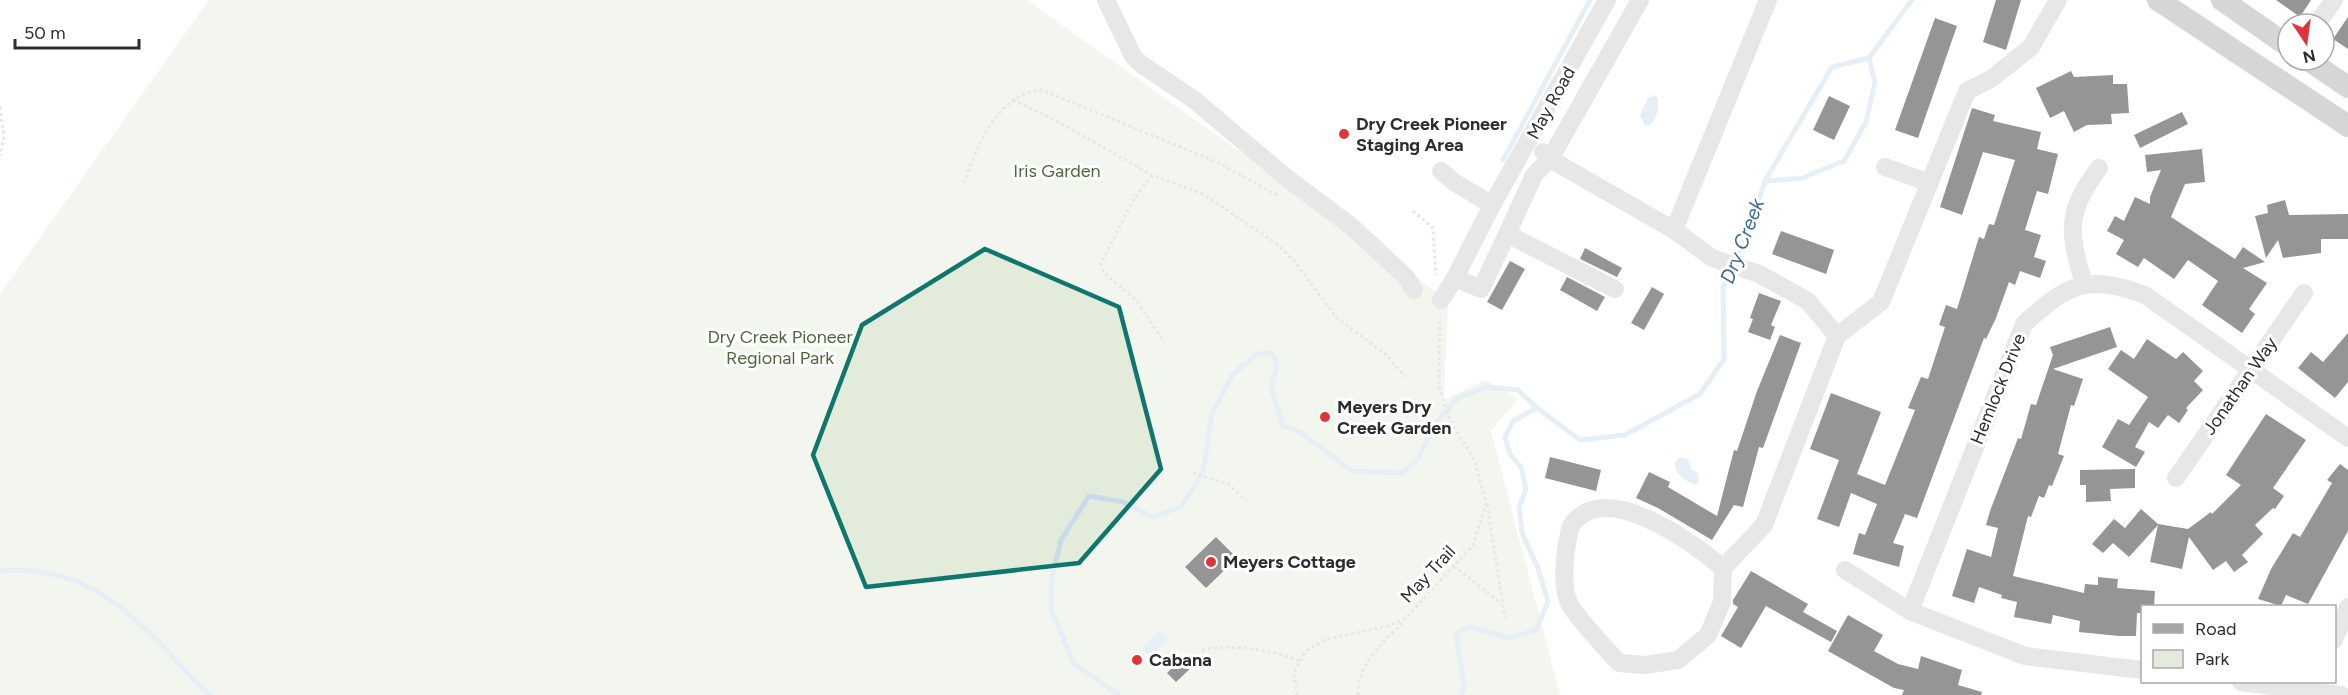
<svg xmlns="http://www.w3.org/2000/svg" width="2348" height="695" viewBox="0 0 2348 695" font-family="Figtree,sans-serif">
  <rect width="100%" height="100%" fill="#fff"/>
  <polygon fill="#e3ebdb" points="209,0 1027,0 1448,300 1444,400 1485,380 1518,399 1491,431 1560,695 0,695 0,294"/>
  <g fill="#c8dbea">
    <polygon points="1654,95 1658,98 1658,112 1651,125 1645,126 1640,115 1648,98"/>
    <path d="M1680,457L1688,459L1692,470L1698,473L1699,481L1696,485C1685,481 1674,474 1675,462Z"/>
    <polygon points="1159,631 1168,639 1150,657 1142,648"/>
  </g>
  <g fill="none" stroke-linecap="round" stroke-linejoin="round">
    <g stroke="#c8dbea" stroke-width="5">
      <polyline points="1503,160 1590,0"/>
      <polyline points="1765,181 1802,178 1844,161 1866,122 1875,83 1869,58"/>
      <path d="M0,571C75,565 119,600 168,652C182,666 195,683 210,695"/>
      <polyline points="1119,695 1074,664 1051,609 1052,578 1061,540 1089,496 1123,502 1153,517 1181,507 1203,472 1212,414 1233,374 1257,354 1272,353 1277,364 1271,387 1283,426 1300,432 1352,471 1403,473 1419,457 1434,425 1458,398 1487,387 1518,390 1537,408 1580,440 1625,435 1700,394 1724,359 1723,287 1750,227 1765,181 1832,67 1869,58 1912,0"/>
      <polyline points="1461,695 1464,687 1456,633 1469,627 1510,638 1536,630 1548,602 1538,568 1522,533 1519,508 1526,489 1521,467 1510,454 1505,437 1513,421 1537,408"/>
    </g>
  </g>
  <g fill="#141414">
    <polygon points="1996,0 2021,0 2006,50 1983,42"/>
    <polygon points="2276,0 2311,0 2300,17"/>
    <polygon points="2348,17 2348,49 2333,39"/>
    <polygon points="1935,18 1957,26 1918,138 1895,130"/>
    <polygon points="2071,71 2074,77 2113,75 2113,84 2127,84 2129,113 2111,114 2112,124 2087,125 2074,132 2064,111 2050,118 2036,88"/>
    <polygon points="1829,96 1850,106 1834,140 1813,130"/>
    <polygon points="1972,108 1995,115 1993,121 2041,132 2037,149 2058,154 2048,194 2037,191 2025,230 2041,235 2034,257 2046,261 2040,278 2020,271 2015,285 2009,282 1996,318 1986,339 1984,338 1917,518 1905,514 1893,543 1904,546 1899,567 1853,554 1859,533 1865,535 1877,504 1851,493 1839,527 1817,519 1839,460 1810,449 1831,393 1881,412 1857,474 1885,485 1915,410 1908,408 1921,377 1928,379 1945,327 1939,325 1946,305 1957,309 1979,237 1984,239 1989,224 1994,225 2015,160 1983,152 1962,215 1940,207"/>
    <polygon points="2182,112 2188,124 2140,148 2134,135"/>
    <polygon points="2202,149 2205,182 2185,184 2171,217 2235,259 2243,247 2265,262 2243,268 2267,283 2249,309 2255,314 2242,333 2202,305 2218,281 2188,260 2174,279 2144,258 2138,267 2116,254 2124,240 2107,231 2115,216 2124,221 2135,197 2150,204 2150,197 2161,170 2147,172 2145,155"/>
    <polygon points="2285,200 2289,215 2348,214 2348,239 2321,239 2321,253 2283,258 2278,240 2266,258 2255,216 2268,213 2267,205"/>
    <polygon points="1781,231 1834,250 1826,274 1772,254"/>
    <polygon points="1585,248 1622,268 1617,277 1580,259"/>
    <polygon points="1510,261 1525,269 1502,310 1487,302"/>
    <polygon points="1567,277 1605,297 1597,311 1560,290"/>
    <polygon points="1652,287 1664,294 1644,330 1631,323"/>
    <polygon points="1759,293 1781,301 1771,325 1775,327 1770,340 1748,332 1753,319 1750,318"/>
    <polygon points="2110,327 2117,347 2053,369 2083,379 2074,406 2071,405 2058,454 2064,456 2052,486 2049,485 2044,498 2039,496 2031,517 2028,516 2013,576 2084,593 2085,584 2098,585 2098,577 2118,579 2117,588 2155,591 2154,606 2142,606 2142,613 2137,613 2136,636 2119,636 2079,632 2080,621 2053,615 2051,624 2014,617 2017,602 2001,598 2002,595 1979,587 1974,603 1952,596 1967,549 1991,557 1998,528 1986,525 1990,511 2018,438 2021,439 2031,404 2036,405 2053,355 2050,347"/>
    <polygon points="2348,333 2348,382 2335,398 2298,368 2311,352 2323,362"/>
    <polygon points="1780,335 1801,343 1763,448 1759,447 1743,507 1734,505 1712,540 1658,508 1636,498 1649,472 1670,482 1668,487 1717,516 1734,450 1737,451 1757,391"/>
    <polygon points="2147,339 2176,359 2183,352 2203,371 2194,381 2203,390 2186,408 2188,410 2179,423 2168,415 2158,428 2149,422 2135,447 2145,452 2136,467 2102,447 2118,419 2129,425 2148,397 2108,369 2121,350 2134,359"/>
    <polygon points="2266,414 2306,440 2273,488 2284,496 2275,509 2273,508 2255,525 2263,534 2242,555 2248,562 2234,572 2226,561 2213,570 2189,537 2182,569 2150,562 2158,525 2129,557 2113,543 2103,553 2092,544 2114,519 2125,528 2141,509 2158,524 2188,529 2211,512 2212,514 2241,485 2226,475"/>
    <polygon points="1550,457 1601,470 1596,491 1545,478"/>
    <polygon points="2340,464 2348,470 2348,531 2308,604 2286,595 2281,606 2258,599 2271,569 2293,533 2300,537 2332,483 2327,480"/>
    <polygon points="2135,469 2135,488 2110,489 2111,501 2086,502 2086,485 2080,485 2080,470"/>
    <polygon points="1216,537 1237,558 1206,588 1185,567"/>
    <polygon points="1751,571 1808,604 1803,612 1837,631 1831,642 1766,606 1741,648 1721,636 1738,607 1733,604 1733,600"/>
    <polygon points="1848,615 1883,635 1874,651 1898,664 1918,669 1921,656 1962,670 1958,685 1982,692 1981,695 1902,695 1904,690 1894,688 1828,651"/>
    <polygon points="1185,656 1194,665 1176,682 1167,673"/>
  </g>
  <g fill="none" stroke-linecap="round" stroke-linejoin="round">
    <g stroke="#cacaca" stroke-width="3" stroke-dasharray="3 3" stroke-linecap="butt">
      <polyline points="1013,100 1051,118 1152,175 1203,194 1277,244 1295,262 1336,317 1385,354 1406,377"/>
      <polyline points="0,107 4,136 0,156"/>
      <polyline points="1152,175 1134,199 1101,264 1104,273 1136,300 1164,342"/>
      <path d="M964,183C977,147 997,93 1042,90L1217,162L1279,196"/>
      <polyline points="1413,211 1433,228 1436,275"/>
      <polyline points="1193,473 1228,484 1246,500"/>
      <polyline points="1487,504 1505,618"/>
      <polyline points="1454,566 1502,604"/>
      <path d="M1202,650C1232,644 1271,649 1300,661"/>
      <polyline points="1297,695 1294,672 1306,651 1324,640 1388,626 1405,619 1473,545 1486,503 1475,461 1451,423 1439,386 1440,317"/>
      <path d="M1358,695C1357,663 1384,642 1404,621"/>
    </g>
    <g stroke="#cacaca" stroke-width="18">
      <polyline points="1106,0 1133,56 1141,64 1193,99 1288,179 1351,226 1406,277 1414,290"/>
      <polyline points="1640,0 1550,159 1674,230 1712,258 1759,274 1808,301 1837,336 1881,302 1967,91 1991,79 2031,47 2058,0"/>
      <polyline points="2317,24 2334,0"/>
      <polyline points="1543,152 1550,159 1534,175 1507,234 1615,289"/>
      <polyline points="1885,167 1930,183"/>
      <polyline points="1441,171 1454,182 1492,205"/>
      <polyline points="1674,230 1768,0"/>
      <polyline points="1455,278 1481,289 1507,234"/>
      <path d="M2084,283C2068,232 2066,212 2099,168"/>
      <polyline points="1441,300 1455,278 1492,205 1607,0"/>
      <polyline points="2176,478 2304,293"/>
      <path d="M1723,568L1722,602L1708,635L1678,660L1645,665L1619,663C1606,648 1577,619 1569,603C1562,587 1564,561 1567,544C1568,539 1569,531 1571,526C1604,476 1694,544 1723,568L1764,525L1837,336"/>
      <polyline points="1845,570 1910,611 2025,656 2142,670"/>
      <path d="M1910,611L2024,324C2069,283 2087,274 2145,295L2348,438"/>
      <polyline points="2334,640 2348,607"/>
      <polyline points="2241,682 2341,695"/>
    </g>
    <g stroke="#a5a5a5" stroke-width="22">
      <polyline points="2158,0 2348,126"/>
      <polyline points="2222,0 2288,46"/>
      <polyline points="2308,60 2348,87"/>
    </g>
  </g>
  <path d="M0 0H2348V695H0ZM985,249L1119,307L1161,469L1079,563L866,587L813,455L862,325Z" fill="#fff" fill-opacity=".55" fill-rule="evenodd"/>
  <path fill="none" stroke="#0f766e" stroke-width="4.5" stroke-linejoin="round" d="M985,249L1119,307L1161,469L1079,563L866,587L813,455L862,325Z"/>
  <g fill="#df353a" stroke="#fff" stroke-width="2">
    <circle cx="1344" cy="134" r="6"/>
    <circle cx="1325" cy="417" r="6"/>
    <circle cx="1211" cy="562" r="6"/>
    <circle cx="1137" cy="660" r="6"/>
  </g>
  <g text-anchor="middle" dominant-baseline="central" stroke-width="6" stroke-linejoin="round" paint-order="stroke">
    <g font-size="18" fill="#2d2d2d" stroke="#fff">
      <text transform="translate(1551 103) rotate(-61)">May Road</text>
      <text transform="translate(2240 386) rotate(-55)">Jonathan Way</text>
      <text transform="translate(1998 389) rotate(-68)">Hemlock Drive</text>
      <text transform="translate(1428 574) rotate(-47)">May Trail</text>
    </g>
    <g font-size="18" font-weight="bold" fill="#2d2d2d" stroke="#fff" text-anchor="start">
      <text x="1356" y="124">Dry Creek Pioneer<tspan x="1356" dy="21">Staging Area</tspan></text>
      <text x="1337" y="407">Meyers Dry<tspan x="1337" dy="21">Creek Garden</tspan></text>
      <text x="1223" y="562">Meyers Cottage</text>
      <text x="1149" y="660">Cabana</text>
    </g>
    <g font-size="18" fill="#4f673c" stroke="#fff">
      <text x="1057" y="171">Iris Garden</text>
      <text x="780" y="337">Dry Creek Pioneer<tspan x="780" dy="21">Regional Park</tspan></text>
    </g>
    <g font-size="20" font-style="italic" fill="#3e6b8d" stroke="#fff">
      <text transform="translate(1742 241) rotate(-69)">Dry Creek</text>
    </g>
  </g>
  <rect x="2141" y="605" width="195" height="78" fill="#ffffff" stroke="#ababab" stroke-width="1.5"/>
  <rect x="2153" y="624" width="30" height="9" fill="#a5a5a5" stroke="#ababab" stroke-width="1.5"/>
  <text x="2195" y="635" font-size="18" fill="#2d2d2d">Road</text>
  <rect x="2153" y="650" width="30" height="18" fill="#e3ebdb" stroke="#ababab" stroke-width="1.5"/>
  <text x="2195" y="665" font-size="18" fill="#2d2d2d">Park</text>
  <g transform="translate(2306 42) rotate(167)"><circle r="28" fill="#ffffff" stroke="#ababab" stroke-width="1.5"/>
  <path d="M0-4.5L10 22L0 15L-10 22Z" fill="#df353a"/>
  <text y="-9" font-size="16" font-weight="bold" text-anchor="middle" fill="#2d2d2d">N</text>
  </g>
  <path d="M15 39v9h124v-9" fill="none" stroke="#2d2d2d" stroke-width="3"/>
  <text x="24" y="39" font-size="18" fill="#2d2d2d" stroke="#ffffff" stroke-width="4.5" paint-order="stroke">50 m</text>
</svg>
